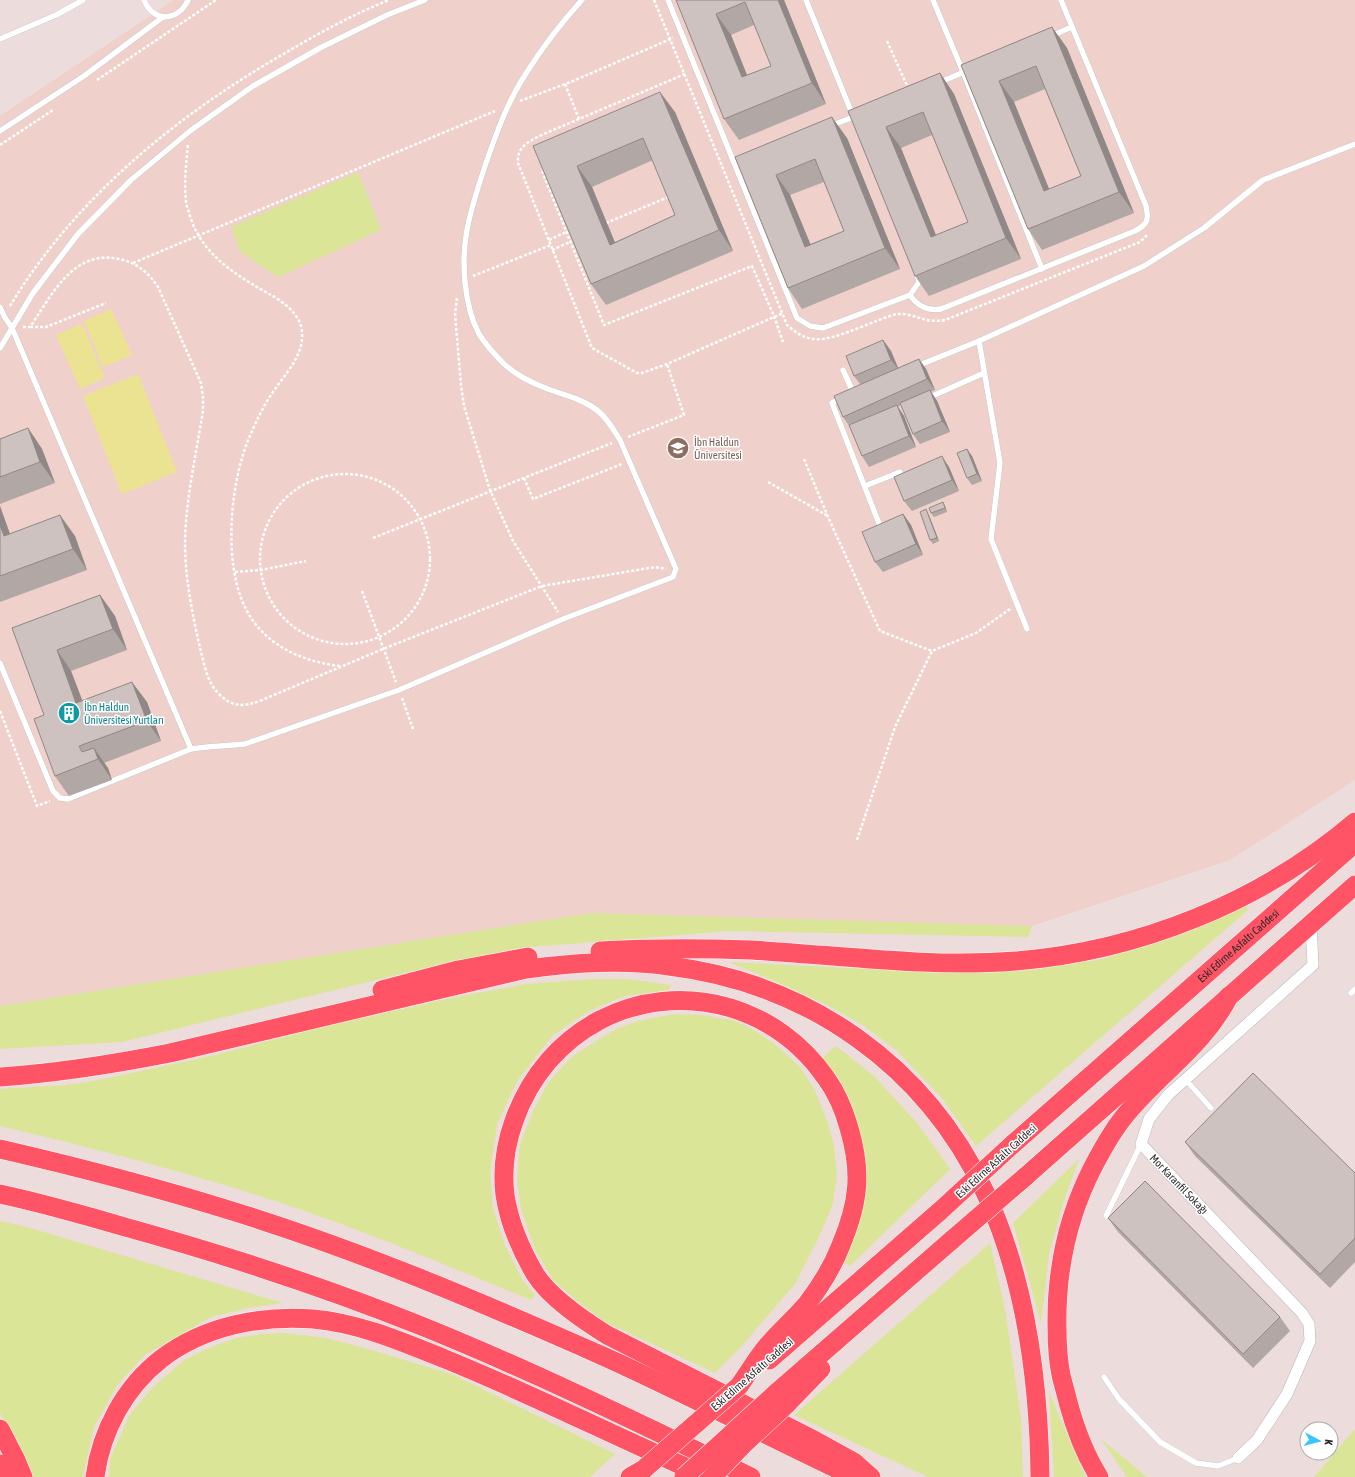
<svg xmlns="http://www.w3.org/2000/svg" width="1355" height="1477" viewBox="0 0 1355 1477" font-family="'Asap Condensed',sans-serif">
  <rect width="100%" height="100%" fill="#eddcdc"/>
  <polygon fill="#efd0cb" points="174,0 1355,0 1355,780 1230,860 1032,926 591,913 0,1006 0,116"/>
  <g fill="#dbe597">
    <polygon points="358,172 381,230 278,277 240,252 231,227"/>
    <polygon points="1246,905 1248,910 976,1146 941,1097 896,1050 864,1026 831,1007 779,983 728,962 949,973 1031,970 1103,959"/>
    <polygon points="591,913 1032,926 1028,937 729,931 520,948 438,965 122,1042 0,1049 0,1006"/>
    <path d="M590,979H626L671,985L669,990L625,996L589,1011L552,1036L518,1080L497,1124L490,1173L493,1209L505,1245L523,1281L535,1295L531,1300C443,1264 356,1227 266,1198C178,1170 89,1147 0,1126V1089L65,1085L94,1081L215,1055L322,1027L451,998L526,984Z"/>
    <polygon points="675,1014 700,1015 733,1020 754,1030 777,1046 801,1068 815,1091 827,1120 834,1146 837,1175 833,1204 818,1239 795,1284 740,1348 715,1373 607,1323 578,1302 553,1280 535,1250 521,1209 517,1179 520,1144 534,1109 548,1083 562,1067 574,1055 616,1029 637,1021"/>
    <polygon points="836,1046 874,1076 917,1123 950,1169 850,1266 845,1263 860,1216 864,1169 822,1058"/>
    <polygon points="1079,1159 1064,1201 1049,1254 1041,1323 1013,1223"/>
    <polygon points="0,1221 27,1227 283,1303 248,1308 211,1317 145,1355 118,1384 94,1427 83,1477 32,1477 0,1413"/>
    <polygon points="990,1243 1005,1309 1021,1418 1023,1477 928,1477 794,1415"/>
    <polygon points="288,1333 326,1338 368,1349 454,1375 615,1454 590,1477 109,1477 110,1459 130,1414 152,1388 184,1360 211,1347 236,1338 262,1334"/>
    <polygon points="1049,1392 1085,1476 1085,1477 1054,1477"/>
    <polygon points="1355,1429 1355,1477 1314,1477"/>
    <polygon points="1101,1439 1147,1477 1127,1477"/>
  </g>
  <g fill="#ece392">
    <polygon points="111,309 132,355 103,367 84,321"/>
    <polygon points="82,324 105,378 80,389 56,335"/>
    <polygon points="138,374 177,472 122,494 83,396"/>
  </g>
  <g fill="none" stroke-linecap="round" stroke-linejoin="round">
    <g stroke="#b0babe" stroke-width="6">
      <g id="lane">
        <path d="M144,0C153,23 178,22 188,0"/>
        <path d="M668,0L797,318L810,326L823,328L910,295C918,307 928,311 941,309L1135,231C1148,224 1149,220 1146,206L1061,0"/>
        <polyline points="806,0 853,116"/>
        <polyline points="933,0 963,72 1042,269"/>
        <polyline points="1051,36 1072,27"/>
        <polyline points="0,39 56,15 83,0"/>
        <polyline points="938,83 969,70"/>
        <polyline points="830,126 856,116"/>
        <polyline points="0,131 84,76 163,17"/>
        <polyline points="910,295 919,282 917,274"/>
        <polyline points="0,307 4,316 12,328 191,749"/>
        <polyline points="979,341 1000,463 991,539 1027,629"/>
        <polyline points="0,348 33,293 78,234 131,180 190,131 253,86 320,48 387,15 425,0"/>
        <polyline points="917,366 979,341 1144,266 1204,228 1263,180 1355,144"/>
        <polyline points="843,370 853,392"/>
        <polyline points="843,397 832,403 880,526"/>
        <polyline points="928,398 984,373"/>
        <polyline points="865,486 900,472"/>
        <path d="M0,663L53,791L60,798L68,799L191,749C209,746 227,746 245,744L399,690L563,619L673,577L676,569L620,440C613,429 608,419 598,411C582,398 562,395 543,387C530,382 515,374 504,364C495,355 486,345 479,334C464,306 461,261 467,230C471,208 478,187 485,166C496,134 507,103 525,75C542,48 561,23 582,0"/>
        <polyline points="1351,993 1355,989"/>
        <polyline points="1185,1079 1211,1108"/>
        <polyline points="1106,1216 1141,1144"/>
        <polyline points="1104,1377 1119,1399 1160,1442 1196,1463 1218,1466 1238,1458"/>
      </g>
    </g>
    <g stroke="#b0babe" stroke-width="12">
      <polyline id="street" points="1238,1458 1257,1440 1287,1394 1310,1341 1309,1324 1302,1313 1141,1144 1149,1119 1168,1095 1313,965 1311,924"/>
    </g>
    <g stroke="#fff" stroke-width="20">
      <g id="highway">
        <path d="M600,951C651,948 700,948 751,950C839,955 927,968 1016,961C1139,951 1261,902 1355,822"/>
        <polyline points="382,990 458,970 528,957"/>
        <path d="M0,1077C57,1073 114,1064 170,1053L526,969C573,963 621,959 669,966C808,983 925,1065 985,1192C1026,1280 1039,1381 1040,1477"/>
        <path id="s1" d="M1013,1144L1355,843"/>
        <path d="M0,1149C78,1167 155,1187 232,1211C359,1250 483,1303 605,1357C689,1395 771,1438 854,1477"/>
        <polyline points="1025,1177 1355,885"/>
        <path d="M0,1194C42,1203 84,1215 125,1227C226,1255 327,1288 424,1327C535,1372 643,1425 751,1477"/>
        <polyline points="769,1360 940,1211"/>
        <path d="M739,1386C749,1372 757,1358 768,1345C780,1331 794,1319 806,1305C820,1287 833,1266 841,1245C859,1202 862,1172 849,1128C844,1110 837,1093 826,1078C803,1045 770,1020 731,1008C638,981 546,1030 514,1121C506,1143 502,1170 505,1195C509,1222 521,1250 535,1274C550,1298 583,1320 607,1335L814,1440L854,1462L871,1477"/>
        <polyline points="775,1394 953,1239"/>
        <polyline points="787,1404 821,1369"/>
        <polyline points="0,1429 16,1460 23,1477"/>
        <polyline points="0,1464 4,1477"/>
        <path d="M95,1477C101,1431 125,1387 161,1359C204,1326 260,1315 313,1319C359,1323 403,1342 445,1359C534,1395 620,1439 708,1477"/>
        <polyline points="630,1477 644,1469"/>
        <path d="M1099,1477C1084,1453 1075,1428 1068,1402C1066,1393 1063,1384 1061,1375C1058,1360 1057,1343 1057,1327C1056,1271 1068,1215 1094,1165C1103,1148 1111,1133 1123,1118C1156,1076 1205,1045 1229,996"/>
      </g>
    </g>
    <g stroke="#fff" stroke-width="2.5" stroke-dasharray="3 2" stroke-linecap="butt">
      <path d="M654,0L787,325C795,332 803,338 814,339C833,342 876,319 897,314C917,313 923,324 945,320L1140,242L1147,235"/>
      <polyline points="887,41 909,90"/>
      <path d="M685,74L539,136C527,143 517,147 518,163L592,348L637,373H642L667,364L783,313"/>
      <polyline points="97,80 216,0"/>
      <polyline points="565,84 579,119"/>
      <polyline points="520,101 573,81 673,38"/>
      <polyline points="0,145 53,110"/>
      <path d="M188,145C186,164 184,182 186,201C186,206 189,211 190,216C202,255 236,275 269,294C281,300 297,312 301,326C307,353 287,371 273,392C263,406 256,422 249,438C230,483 223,563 245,607C262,644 302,662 340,666"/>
      <polyline points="542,171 604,325 752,266 774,316 783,342"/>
      <polyline points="606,223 671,196"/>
      <polyline points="549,240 566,232"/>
      <polyline points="552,250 570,242"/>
      <polyline points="133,263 495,111"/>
      <polyline points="473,276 551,245"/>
      <polyline points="457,298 455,314 461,385 464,406 490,490 513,541 558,612"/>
      <path d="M10,306C75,198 178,114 287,52C319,33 354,14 389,0"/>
      <path d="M23,327H30C52,295 73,249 119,259C136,262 148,272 158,287L201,383L203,398V411C197,448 189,485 186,522C182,564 191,608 200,648C204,663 207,682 218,693C232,708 244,707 262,700L383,649L542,586L655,567L666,569"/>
      <polyline points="30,327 46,327 106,303"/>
      <polyline points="628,437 684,415 667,364"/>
      <polyline points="804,459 828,517 880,631 932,651"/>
      <circle cx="345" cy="559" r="85"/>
      <polyline points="524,478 533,499 622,464"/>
      <polyline points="768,482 828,516"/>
      <polyline points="373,538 612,443"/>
      <polyline points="235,572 261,570 306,561"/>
      <polyline points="362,591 396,682"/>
      <polyline points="402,698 413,729"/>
      <polyline points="0,711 37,806 50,801"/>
      <polyline points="857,840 895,727 932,651 976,633 1010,609"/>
    </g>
    <use href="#lane" stroke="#fff" stroke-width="5.5"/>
    <use href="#street" stroke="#fff" stroke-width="11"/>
    <use href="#highway" stroke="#ff5465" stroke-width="19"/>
    <g stroke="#fff" stroke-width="20" stroke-linecap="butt">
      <g id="highway-bridge">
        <polyline points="940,1211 1013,1144"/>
        <polyline points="953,1239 1025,1177"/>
        <polyline points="644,1469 739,1386"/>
        <polyline points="684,1477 775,1394"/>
        <polyline points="712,1477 745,1443 787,1404"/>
      </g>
    </g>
    <use href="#highway-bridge" stroke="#ff5465" stroke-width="19"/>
  </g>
  <g fill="#b1a7a5" fill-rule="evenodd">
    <path d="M676,0H784L826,104L739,140L724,119ZM754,25L771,66L747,75L731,35Z"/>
    <path d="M1052,27L1067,48L1134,213L1042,250L1028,229L961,65ZM1045,89L1081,176L1049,189L1014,102Z"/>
    <path d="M940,73L954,94L1021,259L929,296L915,276L848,111ZM932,135L968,222L936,235L901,148Z"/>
    <path d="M675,112L733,251L606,305L591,284L533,146ZM653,160L675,215L615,242L592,187Z"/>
    <path d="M847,138L900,269L802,309L788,288L735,157ZM824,182L844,231L810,244L790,195Z"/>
    <polygon points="883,340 891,351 898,368 919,359 926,369 935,390 931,392 937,401 950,432 920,444 913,434 901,405 897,407 904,416 916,447 869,467 862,456 850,427 843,417 860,384 854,376"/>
    <polygon points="28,428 42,449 55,483 0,504 0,439"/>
    <polygon points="972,456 982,481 972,485 967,478"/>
    <polygon points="949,467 959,491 912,511 904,501"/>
    <polygon points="0,506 10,534 75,536 87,570 0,602"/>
    <polygon points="945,506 947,512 934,517 931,513"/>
    <polygon points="928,513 939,541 933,544 930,540"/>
    <polygon points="903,514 911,525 923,555 883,572 875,562"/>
    <polygon points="100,595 115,616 127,650 71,671 82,700 147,702 161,741 104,763 108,768 112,780 69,796 55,776 44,715 12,628"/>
    <polygon points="1185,1142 1355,1173 1355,1262 1330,1288 1195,1156"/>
    <polygon points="1108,1218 1280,1317 1290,1331 1253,1368 1118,1232"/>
  </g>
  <g fill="#908886">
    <polygon points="778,0 784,0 826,104 812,83"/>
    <polygon points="716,14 731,35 756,98 742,77"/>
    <polygon points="1052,27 1067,48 1134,213 1119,192"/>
    <polygon points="940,73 954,94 1021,259 1006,238"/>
    <polygon points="999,81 1014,102 1058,211 1044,191"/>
    <polygon points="660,92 675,112 733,251 719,230"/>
    <polygon points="832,117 847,138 900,269 885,248"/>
    <polygon points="886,127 901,148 945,258 931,237"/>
    <polygon points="577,166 592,187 624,265 610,245"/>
    <polygon points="776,175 790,195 820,267 805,247"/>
    <polygon points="883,340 891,351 899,370 891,360"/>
    <polygon points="919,359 926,369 935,390 927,379"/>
    <polygon points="930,390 937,401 950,432 942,421"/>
    <polygon points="897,405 904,416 916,447 909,436"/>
    <polygon points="28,428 42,449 55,483 40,462"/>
    <polygon points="967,449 972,456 982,481 977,474"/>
    <polygon points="942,456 949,467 959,491 952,480"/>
    <polygon points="943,502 945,506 947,512 945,508"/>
    <polygon points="0,506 18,557 4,536 0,525"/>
    <polygon points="926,509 928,513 939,541 937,538"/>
    <polygon points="903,514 911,525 923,555 916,544"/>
    <polygon points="60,515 75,536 87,570 73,549"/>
    <polygon points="100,595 115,616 127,650 113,629"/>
    <polygon points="57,650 71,671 91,723 76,703"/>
    <polygon points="132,682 147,702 161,741 147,721"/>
    <polygon points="94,748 108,768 112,780 98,759"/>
  </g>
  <g fill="#cec2c0" stroke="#908886" fill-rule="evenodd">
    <path d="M676,0H778L812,83L724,119ZM745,2L771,66L742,77L716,14Z"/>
    <path d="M1052,27L1119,192L1028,229L961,65ZM1036,66L1081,176L1044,191L999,81Z"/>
    <path d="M940,73L1006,238L915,276L848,111ZM923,112L968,222L931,237L886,127Z"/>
    <path d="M660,92L719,230L591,284L533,146ZM643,138L675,215L610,245L577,166Z"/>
    <path d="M832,117L885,248L788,288L735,157ZM815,159L844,231L805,247L776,175Z"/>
    <polygon points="883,340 891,360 854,376 846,356"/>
    <polygon points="919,359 927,379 843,417 834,396"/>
    <polygon points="930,390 942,421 913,434 900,403"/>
    <polygon points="897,405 909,436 862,456 849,425"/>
    <polygon points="28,428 40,462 0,477 0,439"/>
    <polygon points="967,449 977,474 967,478 957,453"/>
    <polygon points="942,456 952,480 904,501 894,477"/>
    <polygon points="943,502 945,508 931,513 929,508"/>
    <polygon points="926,509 937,538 930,540 920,512"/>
    <polygon points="903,514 916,544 875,562 862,532"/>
    <polygon points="60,515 73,549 0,576 0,525 4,536"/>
    <polygon points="100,595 113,629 57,650 76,703 132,682 147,721 79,746 82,752 94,748 98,759 55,776 34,719 44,715 12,628"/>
    <polygon points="1253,1073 1355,1173 1355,1238 1320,1274 1185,1142"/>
    <polygon points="1145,1181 1280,1317 1243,1354 1108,1218"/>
  </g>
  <defs>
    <g id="university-disc" transform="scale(1.15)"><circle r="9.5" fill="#8d6e63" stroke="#fff"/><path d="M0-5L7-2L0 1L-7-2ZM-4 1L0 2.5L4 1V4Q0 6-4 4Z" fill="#fff"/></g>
    <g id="building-disc" transform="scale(1.15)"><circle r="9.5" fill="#0f9aa8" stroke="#fff"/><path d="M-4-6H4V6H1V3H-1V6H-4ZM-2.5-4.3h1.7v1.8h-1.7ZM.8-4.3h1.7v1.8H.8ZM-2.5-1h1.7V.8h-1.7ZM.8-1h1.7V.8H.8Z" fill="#fff"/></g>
  </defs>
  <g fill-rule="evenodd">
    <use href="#university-disc" x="678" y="448"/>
    <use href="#building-disc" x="69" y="713"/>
  </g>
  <g text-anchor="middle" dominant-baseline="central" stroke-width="3" stroke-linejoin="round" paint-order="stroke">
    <g font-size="11" fill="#785e54" stroke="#fff" text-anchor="start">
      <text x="694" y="442">İbn Haldun<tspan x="694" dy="13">Üniversitesi</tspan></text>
    </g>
    <g font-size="11" fill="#0d838f" stroke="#fff" text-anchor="start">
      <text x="84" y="707">İbn Haldun<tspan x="84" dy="13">Üniversitesi Yurtları</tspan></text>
    </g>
    <g font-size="11" fill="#2a2a2a" stroke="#fff">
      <text stroke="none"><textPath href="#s1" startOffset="300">Eski Edirne Asfaltı Caddesi</textPath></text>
      <text transform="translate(996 1161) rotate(-42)">Eski Edirne Asfaltı Caddesi</text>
      <text transform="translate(1179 1184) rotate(46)">Mor Karanfil Sokağı</text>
      <text transform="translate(752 1374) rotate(-41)">Eski Edirne Asfaltı Caddesi</text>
    </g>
  </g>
  <g transform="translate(1319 1441) rotate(97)"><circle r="19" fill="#ffffff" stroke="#aaaaaa"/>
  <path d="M0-3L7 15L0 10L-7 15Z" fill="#37c6fe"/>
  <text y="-6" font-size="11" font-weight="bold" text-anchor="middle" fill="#2a2a2a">K</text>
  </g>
</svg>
